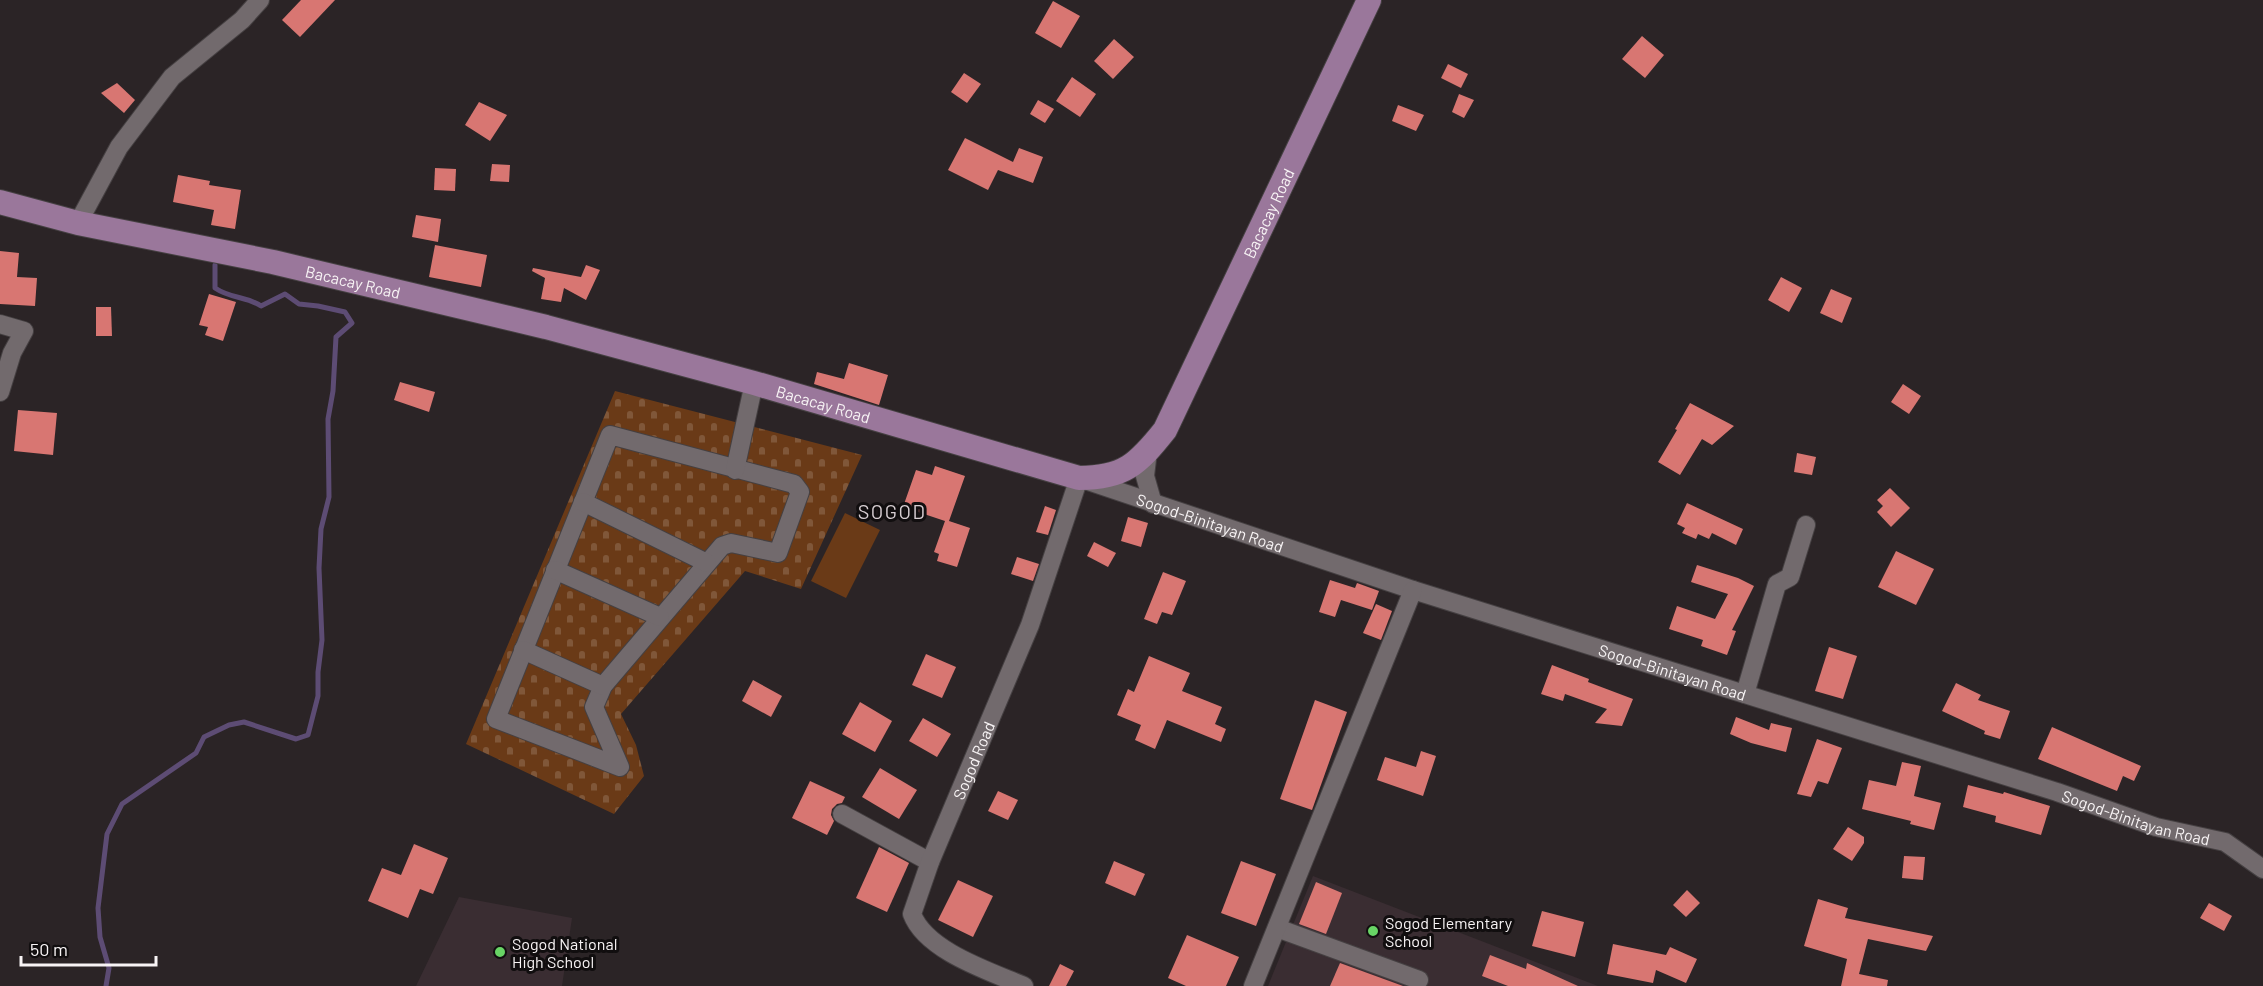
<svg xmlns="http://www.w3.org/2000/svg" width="2263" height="986" viewBox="0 0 2263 986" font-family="Barlow,sans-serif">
  <defs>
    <pattern id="cemetery-stones" width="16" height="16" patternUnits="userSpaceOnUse" patternTransform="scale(1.5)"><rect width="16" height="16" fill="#6a3a17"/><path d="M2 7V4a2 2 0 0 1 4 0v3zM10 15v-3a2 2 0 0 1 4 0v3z" fill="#805739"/></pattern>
  </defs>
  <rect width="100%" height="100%" fill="#2b2426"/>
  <g fill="#3a2d32">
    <polygon points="1313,876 1598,986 1268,986"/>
    <polygon points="459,897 572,918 562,986 416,986"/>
  </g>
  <polygon fill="#6a3a17" points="845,513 880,530 846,598 811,581"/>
  <polygon fill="url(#cemetery-stones)" points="615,391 862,455 801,589 745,571 621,714 636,745 644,776 614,814 466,744"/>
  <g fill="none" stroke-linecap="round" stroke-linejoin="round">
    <path stroke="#5d4c74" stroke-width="5" d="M106,986L109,968L100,937L98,908L107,834L122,804L196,753L204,737L229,725L244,722L296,739L308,735L318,696V672L322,640L319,568L321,529L329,497L328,419L333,391L336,337L352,323L345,312L318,306L299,304L285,294L261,306C246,296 231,299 215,288V265"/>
  </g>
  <g fill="#d87672">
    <polygon points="301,0 335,0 300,37 282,20"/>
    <polygon points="1053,1 1080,16 1061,48 1035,33"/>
    <polygon points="1642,36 1664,55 1645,78 1622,59"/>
    <polygon points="1114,39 1134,57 1113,79 1094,61"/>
    <polygon points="1448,64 1468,74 1461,88 1441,78"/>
    <polygon points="964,73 981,84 967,103 951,92"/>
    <polygon points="1072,77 1096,94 1080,117 1056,101"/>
    <polygon points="117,83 135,100 124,113 101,93"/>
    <polygon points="1459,94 1474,100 1464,118 1452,112"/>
    <polygon points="1038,100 1054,109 1045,123 1030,114"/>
    <polygon points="479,102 507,115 490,141 465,125"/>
    <polygon points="1398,105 1424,115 1416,131 1392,121"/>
    <polygon points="965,138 1013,162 1019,148 1043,157 1033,183 998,170 988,190 948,170"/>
    <polygon points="492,164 510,165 509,182 490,181"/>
    <polygon points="435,168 456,169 455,191 434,190"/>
    <polygon points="178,175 210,181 209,185 241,190 235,229 211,225 214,210 173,202"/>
    <polygon points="416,215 441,219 438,242 412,237"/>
    <polygon points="435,245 487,255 481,287 429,277"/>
    <polygon points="0,251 19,253 17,277 37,278 35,306 0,304"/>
    <polygon points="586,265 600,270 586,300 564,288 561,302 541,299 545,278 532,271 533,268 581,277"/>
    <polygon points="1781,277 1802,288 1789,312 1768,300"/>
    <polygon points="1831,289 1852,298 1842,323 1820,313"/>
    <polygon points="209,294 236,302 223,341 205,335 208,327 199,325"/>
    <polygon points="96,307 111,307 112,336 96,336"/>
    <polygon points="849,363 888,375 879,405 814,384 817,372 844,379"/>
    <polygon points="400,382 435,392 429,412 394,400"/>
    <polygon points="1903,384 1921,396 1909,414 1891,402"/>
    <polygon points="1690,403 1734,426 1712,445 1702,439 1680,475 1658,462 1677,430 1675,429"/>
    <polygon points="18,410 57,413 53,455 14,451"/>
    <polygon points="1797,453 1816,457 1812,475 1794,472"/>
    <polygon points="935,466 965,476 949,521 970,528 957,567 937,561 939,554 934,552 945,521 903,507 916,470 932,475"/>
    <polygon points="1890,488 1910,508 1891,527 1877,512 1883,506 1877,500"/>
    <polygon points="1687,503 1743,529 1736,545 1712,533 1709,539 1698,534 1696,539 1682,533 1685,528 1677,524"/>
    <polygon points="1045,506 1056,510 1048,535 1036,532"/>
    <polygon points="1128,517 1148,523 1141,547 1121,541"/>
    <polygon points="1094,542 1116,553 1108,567 1087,556"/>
    <polygon points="1896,551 1934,569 1916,605 1878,587"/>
    <polygon points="1017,557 1039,564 1033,581 1011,574"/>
    <polygon points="1697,565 1738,578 1754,586 1732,630 1736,631 1727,655 1701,646 1703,640 1669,629 1677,606 1715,619 1728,594 1691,582"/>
    <polygon points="1163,572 1186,581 1172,615 1162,612 1157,624 1144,619"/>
    <polygon points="1330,580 1355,588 1357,583 1379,591 1372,610 1341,600 1335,617 1319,612"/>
    <polygon points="1376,604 1392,611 1381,640 1363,633"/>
    <polygon points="1829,647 1857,656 1843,699 1815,691"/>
    <polygon points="926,654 956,667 942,698 912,685"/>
    <polygon points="1149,656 1190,673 1182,691 1222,707 1215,724 1226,729 1221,742 1167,720 1155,749 1135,740 1141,725 1117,715 1128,689 1134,692"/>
    <polygon points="1552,665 1589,679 1588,682 1633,699 1622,726 1595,723 1607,709 1565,694 1563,701 1541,694"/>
    <polygon points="753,680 782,696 771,717 742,701"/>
    <polygon points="1956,683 1981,695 1978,700 2010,711 2000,739 1984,734 1985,731 1942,711"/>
    <polygon points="1315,700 1347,712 1312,810 1280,799"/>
    <polygon points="860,702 892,721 875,752 842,734"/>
    <polygon points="1736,717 1769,730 1771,723 1792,728 1786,752 1751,743 1730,734"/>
    <polygon points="923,718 951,734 937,757 909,741"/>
    <polygon points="2052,727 2141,766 2134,781 2123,776 2117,791 2038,759"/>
    <polygon points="1817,739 1842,748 1828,784 1818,781 1811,797 1797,794"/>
    <polygon points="1421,751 1436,756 1423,796 1377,780 1385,757 1416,767"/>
    <polygon points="1902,762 1921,766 1914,796 1941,803 1934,830 1910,824 1911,821 1862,809 1869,780 1896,786"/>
    <polygon points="880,768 917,790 899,819 862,797"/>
    <polygon points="810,781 845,797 842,803 837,804 832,809 831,815 834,821 827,835 792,818"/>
    <polygon points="1968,785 2003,794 2004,792 2050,806 2041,835 1995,822 1996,816 1963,807"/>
    <polygon points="998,791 1018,800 1008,820 988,811"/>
    <polygon points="1848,827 1864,837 1864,843 1852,861 1833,849"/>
    <polygon points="414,844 448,858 433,894 420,889 408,918 368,901 382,868 401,875"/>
    <polygon points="879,847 909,863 887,912 856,898"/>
    <polygon points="1904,856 1925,857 1923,880 1902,878"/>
    <polygon points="1114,861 1145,874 1135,896 1105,883"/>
    <polygon points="1241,861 1276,874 1256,926 1221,913"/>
    <polygon points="958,880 993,896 973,937 938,920"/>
    <polygon points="1316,882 1342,893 1326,934 1299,924"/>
    <polygon points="1687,890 1700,903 1686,917 1673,905"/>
    <polygon points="1818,899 1848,908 1845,918 1933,936 1926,951 1868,939 1859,974 1888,980 1887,986 1841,986 1847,959 1804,946"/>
    <polygon points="2209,903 2232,916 2224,931 2200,918"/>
    <polygon points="1542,911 1584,922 1575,957 1532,946"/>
    <polygon points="1187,935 1239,957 1226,986 1186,986 1168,978"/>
    <polygon points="1613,944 1666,955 1670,947 1697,959 1686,983 1656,970 1653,983 1607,974"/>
    <polygon points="1490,955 1526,969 1527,963 1578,986 1508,986 1482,976"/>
    <polygon points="1340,963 1403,986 1330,986"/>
    <polygon points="1060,964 1074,971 1066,986 1049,986"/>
  </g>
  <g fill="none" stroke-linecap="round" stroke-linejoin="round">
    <g stroke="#454042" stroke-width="20">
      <g id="minor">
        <polyline points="78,223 119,147 172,77 242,20 260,0"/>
        <polyline points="0,324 24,331 12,353 0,392"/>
        <polygon points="610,435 794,484 800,492 778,553 731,543 722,546 603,686 594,707 620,767 496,719"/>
        <polyline points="1148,451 1145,476 1153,504"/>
        <polyline points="735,470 754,383"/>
        <polyline points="583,502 707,563"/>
        <polyline points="555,570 660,617"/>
        <polyline points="523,650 603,686"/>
        <polyline points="1745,694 1777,584 1790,577 1806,525"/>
        <polyline points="842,814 930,862"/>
        <polyline points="1277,928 1419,980"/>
        <path id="s1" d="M1024,986C989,971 926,951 912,914L930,862L1030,625L1079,478L1413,590L2057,792L2156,827L2225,842L2263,869"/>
        <polyline points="1253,986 1413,590"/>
      </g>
    </g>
    <g stroke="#454042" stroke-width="26">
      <g id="major">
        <path id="s2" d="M0,202L78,223L273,262L546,327L754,383L1079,478C1124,478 1138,464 1165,430L1369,0"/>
      </g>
    </g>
    <use href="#minor" stroke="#726a6d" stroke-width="18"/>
    <use href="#major" stroke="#9a779b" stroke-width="24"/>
  </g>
  <g fill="#68d465" stroke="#110e0f" stroke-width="2">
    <circle cx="1373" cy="931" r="6"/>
    <circle cx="500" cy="952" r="6"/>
  </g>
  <g text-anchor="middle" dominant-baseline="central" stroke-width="6" stroke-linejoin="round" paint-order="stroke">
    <g font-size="16" fill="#f8f4f5" stroke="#110e0f">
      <text stroke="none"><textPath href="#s2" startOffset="1458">Bacacay Road</textPath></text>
      <text stroke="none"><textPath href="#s2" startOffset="362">Bacacay Road</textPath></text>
      <text stroke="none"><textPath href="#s2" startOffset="848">Bacacay Road</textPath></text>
      <text stroke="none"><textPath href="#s1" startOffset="742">Sogod-Binitayan Road</textPath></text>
      <text stroke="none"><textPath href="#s1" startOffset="1228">Sogod-Binitayan Road</textPath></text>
      <text stroke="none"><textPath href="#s1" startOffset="302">Sogod Road</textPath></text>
      <text stroke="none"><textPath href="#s1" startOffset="1714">Sogod-Binitayan Road</textPath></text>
    </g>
    <g font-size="16" fill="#f8f4f5" stroke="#110e0f" text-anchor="start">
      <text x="1385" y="922">Sogod Elementary<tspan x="1385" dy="18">School</tspan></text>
      <text x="512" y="943">Sogod National<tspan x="512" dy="18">High School</tspan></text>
    </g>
    <g font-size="20" letter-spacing="1.5" fill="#d7ced2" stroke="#110e0f">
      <text x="892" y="511">SOGOD</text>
    </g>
  </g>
  <path d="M21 956v9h135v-9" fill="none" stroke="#f8f4f5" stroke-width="3"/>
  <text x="30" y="956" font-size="18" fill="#f8f4f5" stroke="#110e0f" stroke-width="4.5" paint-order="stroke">50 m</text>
</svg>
